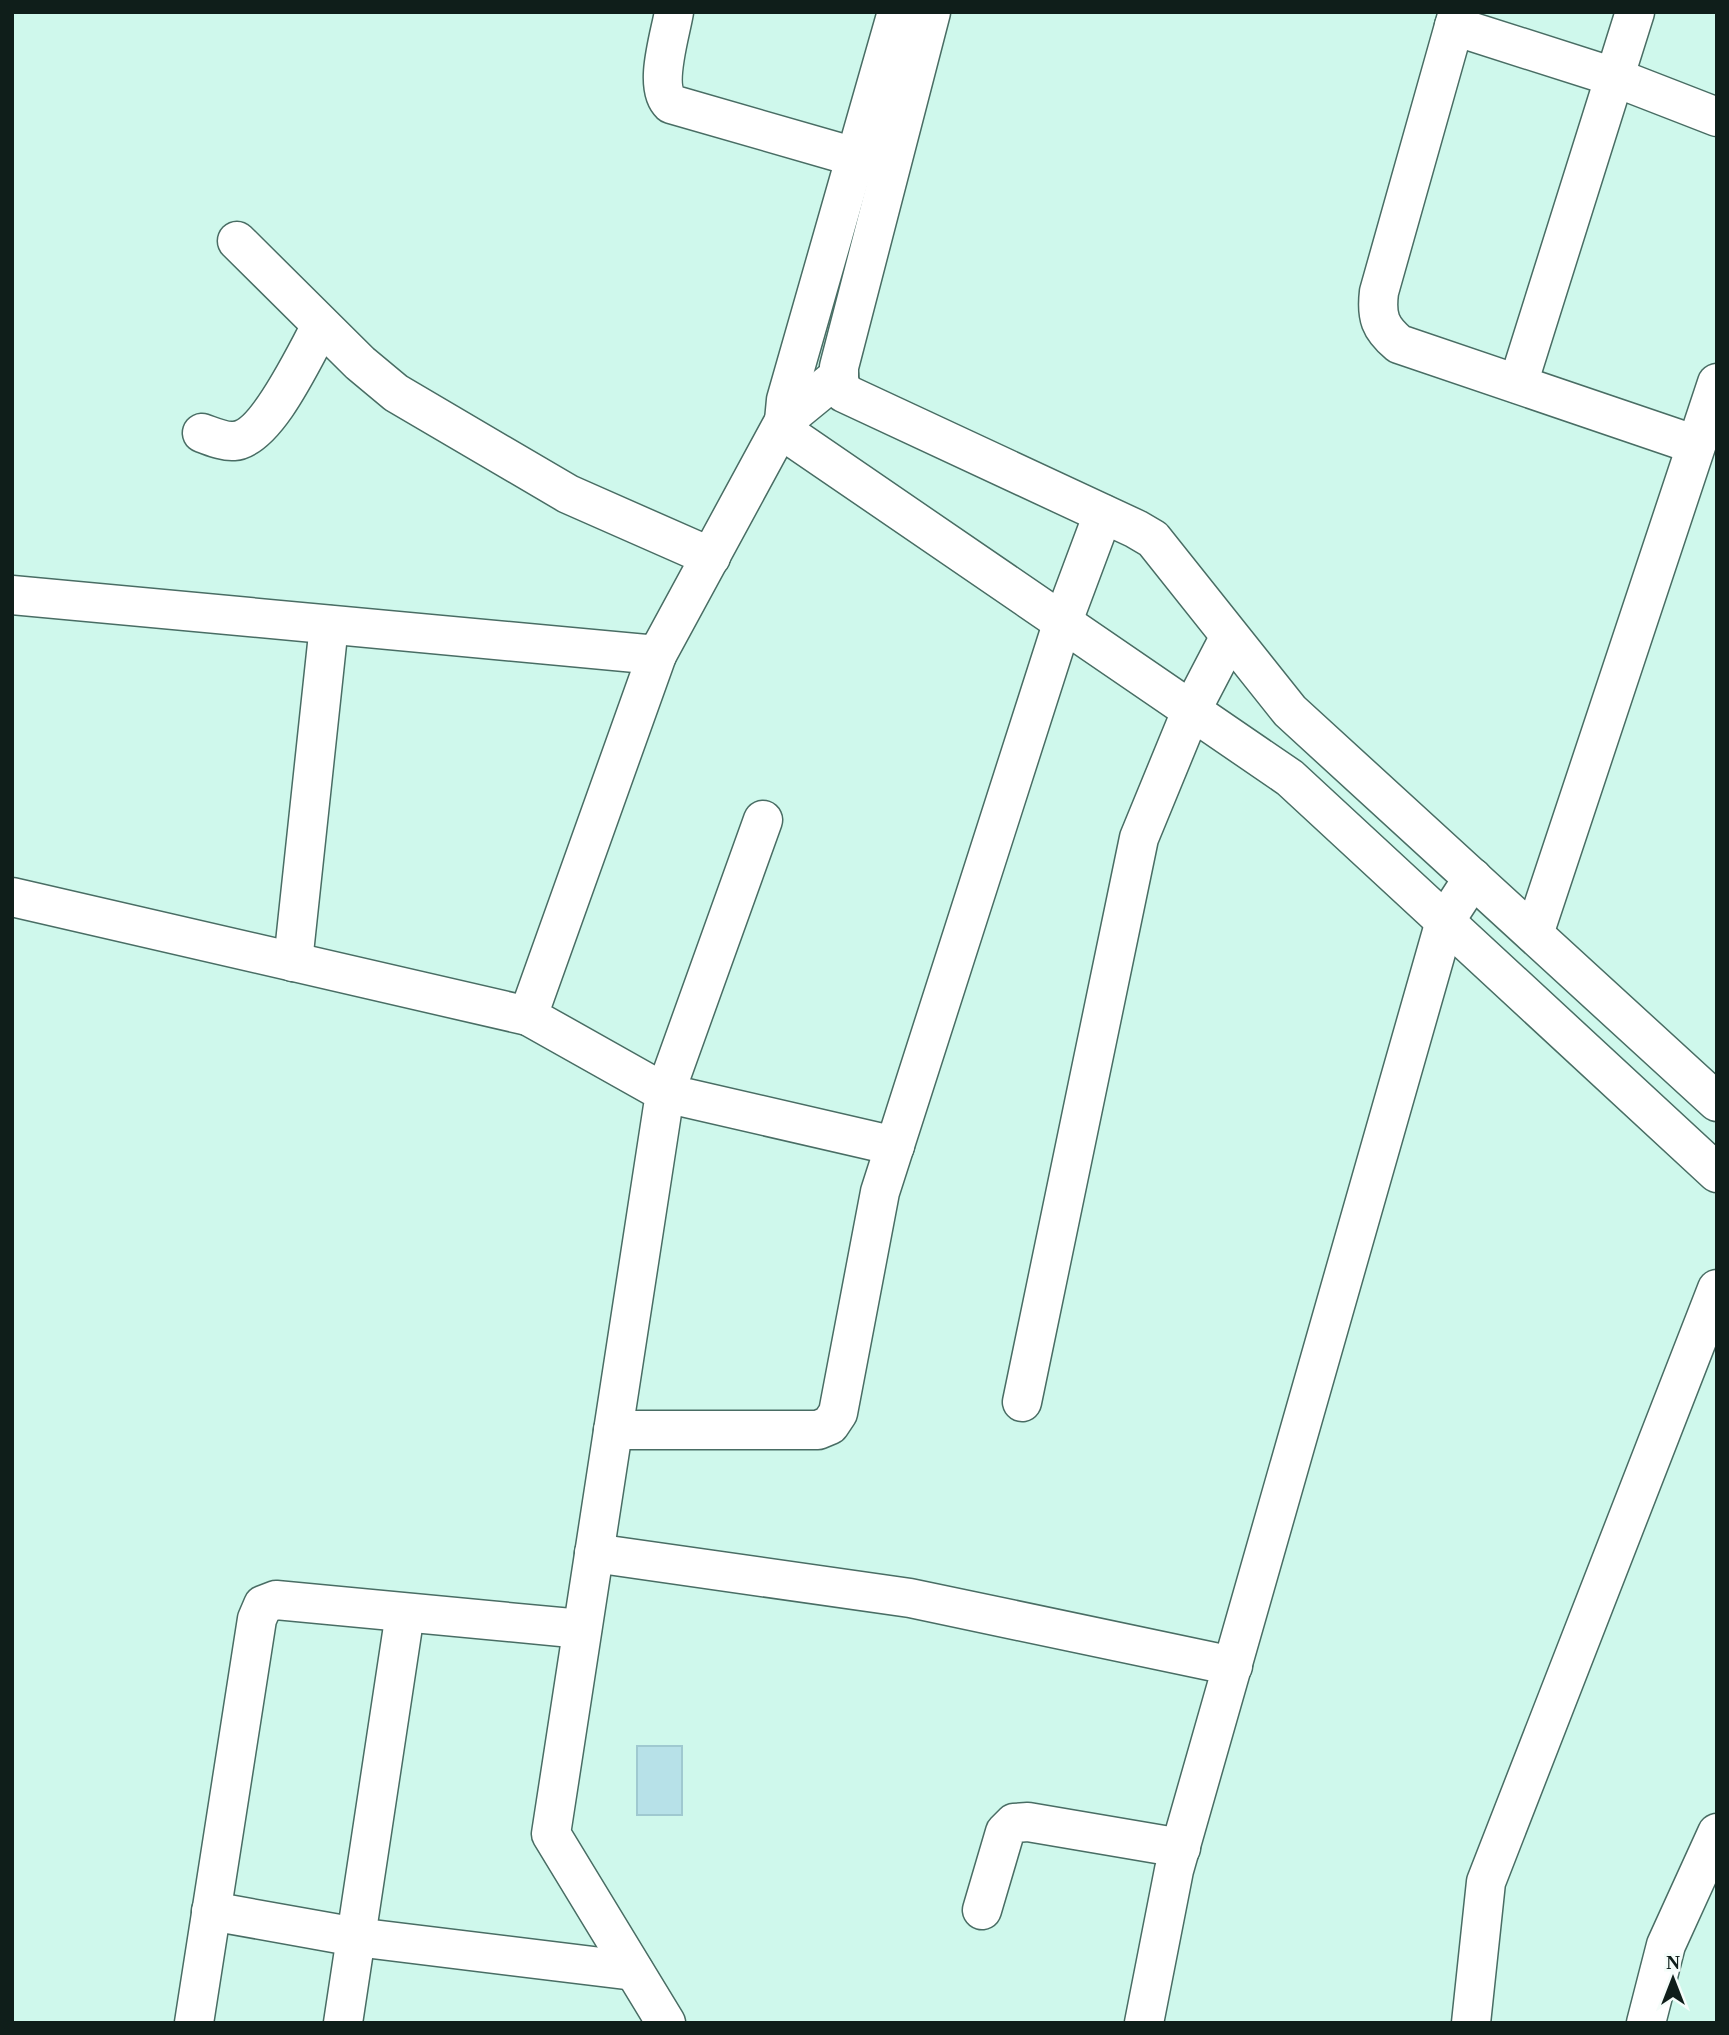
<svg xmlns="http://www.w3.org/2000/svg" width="1729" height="2035" viewBox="0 0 1729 2035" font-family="Georgia,serif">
  <rect width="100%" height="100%" fill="#cff8ec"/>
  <rect fill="#b7e1e8" stroke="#9fc9d0" stroke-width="2" x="637" y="1746" width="45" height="69"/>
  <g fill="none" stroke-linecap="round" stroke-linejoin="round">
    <g stroke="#496d64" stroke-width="41">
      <g id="minor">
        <path d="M674,12C670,36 653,87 671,104L855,157"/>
        <path d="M1458,12L1379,292C1376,317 1380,328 1399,344L1696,445"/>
        <polyline points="1454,26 1614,77 1717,117"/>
        <polyline points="237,241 360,363 396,393 568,494 711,557"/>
        <polyline points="1518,384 1635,12"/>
        <path d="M202,433C211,436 224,442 234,441C267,439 305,354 321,326"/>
        <polyline points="763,820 665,1093 895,1146"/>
        <polyline points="12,897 528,1016"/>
        <polyline points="1534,934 1717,383"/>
        <polyline points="293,962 329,625"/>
        <polyline points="1022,1402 1139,838 1192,709 1229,638"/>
        <polyline points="613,1430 818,1430 830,1425 838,1413 880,1192 1063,621 1103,514"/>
        <polyline points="594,1553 910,1598 1233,1666"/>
        <polyline points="982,1910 1005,1832 1014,1823 1028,1822 1181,1848"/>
        <polyline points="211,1911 356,1937 634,1971"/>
        <polyline points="194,2023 257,1619 263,1605 276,1600 582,1629"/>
        <polyline points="343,2023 405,1613"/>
        <polyline points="1144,2023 1174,1870 1445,921 1473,878"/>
        <polyline points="1471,2023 1486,1882 1717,1289"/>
        <polyline points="1646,2023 1666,1945 1717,1833"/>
      </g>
    </g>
    <g stroke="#496d64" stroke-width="41">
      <g id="tertiary">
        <polyline points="12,595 657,655 784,421 839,376"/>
        <polyline points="657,655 528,1016 665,1093 551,1834 666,2023"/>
      </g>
    </g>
    <g stroke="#496d64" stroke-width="41">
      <g id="secondary">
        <polyline points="897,12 786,400 784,421 795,439 1290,778 1717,1173"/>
        <polyline points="931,12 839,367 839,381 844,393 1136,529 1153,539 1290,711 1717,1102"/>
      </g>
    </g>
    <use href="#minor" stroke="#fff" stroke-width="38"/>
    <use href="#tertiary" stroke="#fff" stroke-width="38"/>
    <use href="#secondary" stroke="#fff" stroke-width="38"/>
  </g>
  <rect width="1729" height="2035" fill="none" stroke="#0f1e1a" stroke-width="28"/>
  <g transform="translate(1673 1979)" stroke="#f5fdfa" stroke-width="5" paint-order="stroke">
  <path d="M0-5L12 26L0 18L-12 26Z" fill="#0f1e1a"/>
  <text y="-10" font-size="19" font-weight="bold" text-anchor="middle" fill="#0f1e1a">N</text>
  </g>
</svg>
